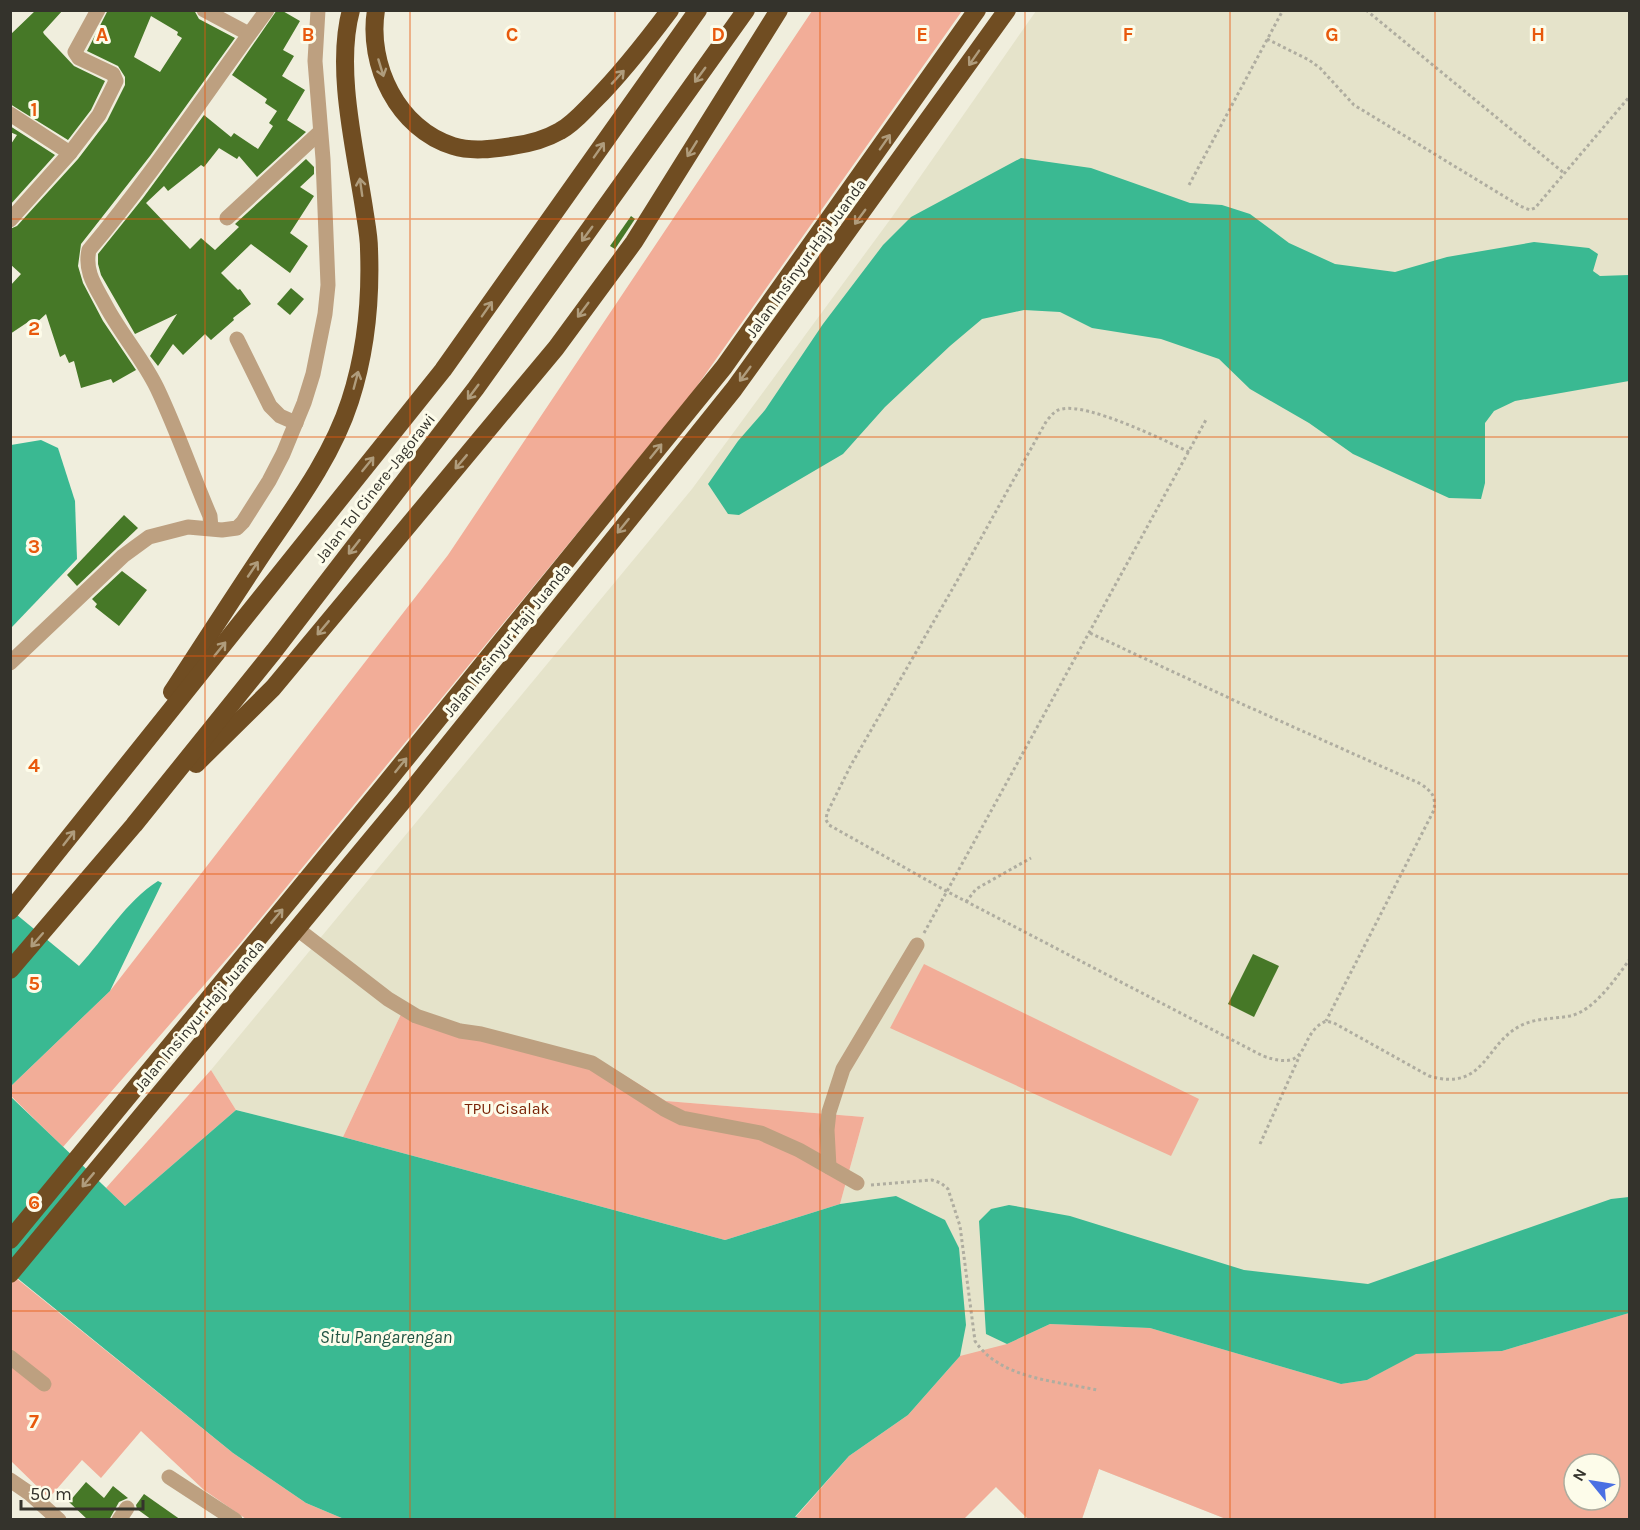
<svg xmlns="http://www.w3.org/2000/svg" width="1640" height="1530" viewBox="0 0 1640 1530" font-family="Karla,sans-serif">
  <rect width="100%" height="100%" fill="#f0eedd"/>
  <path fill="#e5e3ca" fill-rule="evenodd" d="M1036,11H1629V1519H1226L1099,1469L1082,1519H1028L995,1486L896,1196L840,1204L864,1117L666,1101L616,1070L403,1010L343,1137L236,1110L211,1070L692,489L892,217ZM1574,1464H1610V1500H1574Z"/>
  <g fill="#f2ad98" fill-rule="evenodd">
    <polygon points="812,11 962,11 690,396 238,946 63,1147 11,1096 11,1086 110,991 448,555"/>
    <polygon points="924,964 1199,1099 1171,1156 890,1028"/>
    <polygon points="403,1010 616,1070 666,1101 864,1117 840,1204 725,1240 343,1137"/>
    <polygon points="211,1070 236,1110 125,1206 106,1188"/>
    <polygon points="16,1278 233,1453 306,1503 344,1519 246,1519 204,1490 141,1431 101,1478 82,1460 49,1498 11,1461 10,1284"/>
    <path d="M1629,1313V1519H1226L1099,1469L1082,1519H1028L996,1487L964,1519L793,1520L849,1456L908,1415L960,1356L1007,1344L1050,1324L1150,1328L1341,1384L1367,1380L1415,1354L1502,1351ZM1574,1464H1610V1500H1574Z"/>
  </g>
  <g fill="#3ab992">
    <polygon points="1021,158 1091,168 1190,203 1222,205 1250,214 1289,243 1335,264 1395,272 1447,257 1534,242 1589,248 1598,254 1593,271 1600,276 1629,275 1629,381 1515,401 1494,411 1485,423 1485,483 1481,499 1449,498 1353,454 1309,423 1250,389 1219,359 1161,339 1092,328 1060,312 1024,310 982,319 950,346 885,407 843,454 739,515 728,514 708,484 738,441 765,410 823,324 883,245 911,217"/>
    <polygon points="41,440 58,448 75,501 77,559 11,628 11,445"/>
    <path d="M158,881L162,883L110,991L11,1086V910L79,966C104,939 126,901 158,881Z"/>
    <polygon points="10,1096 125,1206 236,1110 343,1137 725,1240 840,1204 896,1196 945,1220 959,1248 966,1325 960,1356 908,1415 849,1456 793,1519 344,1519 306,1503 233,1453 11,1273"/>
    <polygon points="1629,1197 1629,1313 1502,1351 1416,1354 1367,1380 1341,1384 1150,1328 1050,1324 1007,1344 986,1334 979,1221 991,1209 1009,1205 1070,1216 1244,1270 1368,1284 1611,1199"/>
  </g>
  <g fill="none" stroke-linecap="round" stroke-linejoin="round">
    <polyline stroke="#3ab992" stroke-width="4.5" points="793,1518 797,1520"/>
  </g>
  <g fill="#467827" fill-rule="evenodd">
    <polygon points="36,10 63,10 43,32 44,34 74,66 105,81 91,110 68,140 10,104 10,35"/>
    <path d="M108,10H194L199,19L235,38L150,156L81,244L78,266L83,283L103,321L136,370L113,383L111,379L81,388L74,361L69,363L65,354L60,357L46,314L35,324L31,320L10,334V286L21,274L10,264V229L17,226L78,159L107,121L125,85V77L118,66L87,51ZM151,16L178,32L177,35L182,38L160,72L134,57Z"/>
    <polygon points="277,10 281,10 300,21 283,50 294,56 282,76 305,90 287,120 306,132 257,177 239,156 237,159 219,148 204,167 201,165 168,191 164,186 146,203 190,249 201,238 215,250 239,227 235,224 306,159 314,167 314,174 300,187 314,196 290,233 308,246 290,273 251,244 221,273 238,290 240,289 251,304 233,318 234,320 211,340 205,334 183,355 173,344 158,366 150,356 177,314 135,334 101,275 98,264 98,254 143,198 204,115 231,137 234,133 258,149 273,126 269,123 277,111 265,103 267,99 232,75"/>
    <polygon points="10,126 55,155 10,205 11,144 17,135 10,132"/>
    <polygon points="631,216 635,219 615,249 610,246"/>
    <polygon points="291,288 304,299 290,315 277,304"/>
    <polygon points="124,515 138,528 77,586 67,575"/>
    <polygon points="122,571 147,590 119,626 95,607 97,604 92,599"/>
    <polygon points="1253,954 1279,966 1254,1017 1228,1004"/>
    <polygon points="86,1482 104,1498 113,1486 128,1498 119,1502 109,1520 88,1520 69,1502"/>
    <polygon points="144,1494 181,1520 152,1520 137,1509 136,1505"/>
  </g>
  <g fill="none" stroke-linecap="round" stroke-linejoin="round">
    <g stroke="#afada0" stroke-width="3" stroke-dasharray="3 3" stroke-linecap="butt">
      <polyline points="1366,10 1564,173"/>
      <polyline points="1267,39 1309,60 1320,68 1354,105 1520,206 1530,210 1535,208 1630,96"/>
      <polyline points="1189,185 1283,10"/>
      <path d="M1189,452C1164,440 1088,403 1062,409C1055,410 1052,415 1047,420L957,581L851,765L827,813L826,820L829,825L948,892L1263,1056C1314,1074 1296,1034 1326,1021L1334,1023L1429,1076C1485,1092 1484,1045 1520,1026C1535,1018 1553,1019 1570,1016C1594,1011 1616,978 1630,959"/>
      <path d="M1090,633L1242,704L1421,784C1432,792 1436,796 1434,810L1326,1021"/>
      <polyline points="966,902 976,889 1031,858"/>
      <polyline points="924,933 1207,418"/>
      <polyline points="1260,1144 1300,1055"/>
      <path d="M871,1185L932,1180L941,1183L948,1189L960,1226L975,1341C1000,1379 1057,1381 1097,1390"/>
    </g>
    <g stroke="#bda080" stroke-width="15">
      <polyline points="204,10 249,34"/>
      <polyline points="10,114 70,153"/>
      <polyline points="227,218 320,132"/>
      <polyline points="10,220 70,153 99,115 116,81 113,74 79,58 75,52 98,10"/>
      <polyline points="237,339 270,406 280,416 296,423"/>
      <path d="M211,528L210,516C192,474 177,430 157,388C143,359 121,334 106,306C96,287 84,272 89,250C153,174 208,90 267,10"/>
      <polyline points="10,663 123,556 149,537 188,527 222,530 237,528 243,522 269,481 283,454 304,403 313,374 325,314 328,285 323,159 315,61 318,10"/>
      <polyline points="296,928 388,999 416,1016 460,1031 481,1034 592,1063 664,1109 682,1118 761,1133 799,1150 857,1183"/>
      <polyline points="829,1167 827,1130 829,1112 843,1069 917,945"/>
      <polyline points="10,1357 44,1384"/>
      <polyline points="169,1477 235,1520"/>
      <polyline points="10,1480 29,1493 59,1520"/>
      <polyline points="119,1520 127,1508"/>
    </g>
    <g stroke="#704d22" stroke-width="18">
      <path d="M376,10C367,65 398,129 453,146C472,152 492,149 512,146C528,144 546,139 560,131C573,124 583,112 594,101C622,73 646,42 670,10"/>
      <path d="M172,692C204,643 235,595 267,547C298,502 333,454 350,401C366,352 371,301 369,249C369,236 366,222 364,208C355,149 335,68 351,10"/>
      <polyline points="196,764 273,688 556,348 634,242 779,10"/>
      <polyline points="10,911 443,370 698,10"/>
      <polyline points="10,970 134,825 274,651 476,388 746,10"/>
      <polyline points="10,1240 383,787 724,367 977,10"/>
      <polyline points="10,1274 403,801 734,389 1007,10"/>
    </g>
  </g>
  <defs><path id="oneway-shaft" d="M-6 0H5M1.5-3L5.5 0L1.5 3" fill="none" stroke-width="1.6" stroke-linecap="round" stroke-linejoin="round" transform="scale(1.5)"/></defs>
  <g stroke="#af9c7c">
    <use href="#oneway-shaft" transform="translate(974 58) rotate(125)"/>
    <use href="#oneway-shaft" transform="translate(381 68) rotate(73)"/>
    <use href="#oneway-shaft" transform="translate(700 75) rotate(126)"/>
    <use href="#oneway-shaft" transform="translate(618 77) rotate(-47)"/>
    <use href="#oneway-shaft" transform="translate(885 142) rotate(-55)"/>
    <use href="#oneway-shaft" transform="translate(692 149) rotate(122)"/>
    <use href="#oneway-shaft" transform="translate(599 150) rotate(-55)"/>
    <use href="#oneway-shaft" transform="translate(361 187) rotate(-98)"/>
    <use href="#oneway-shaft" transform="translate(860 217) rotate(126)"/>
    <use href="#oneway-shaft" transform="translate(587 234) rotate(126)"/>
    <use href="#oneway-shaft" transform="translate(487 309) rotate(-55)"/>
    <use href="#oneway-shaft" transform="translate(583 310) rotate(127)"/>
    <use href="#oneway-shaft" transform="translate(745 374) rotate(127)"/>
    <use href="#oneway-shaft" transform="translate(356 380) rotate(-75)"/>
    <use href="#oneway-shaft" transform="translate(473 392) rotate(127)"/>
    <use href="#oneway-shaft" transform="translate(656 451) rotate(-51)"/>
    <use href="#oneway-shaft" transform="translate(461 462) rotate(130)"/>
    <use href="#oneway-shaft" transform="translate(368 464) rotate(-51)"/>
    <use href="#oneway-shaft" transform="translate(623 526) rotate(129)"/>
    <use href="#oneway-shaft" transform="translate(354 547) rotate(128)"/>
    <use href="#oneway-shaft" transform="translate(253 569) rotate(-56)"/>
    <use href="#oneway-shaft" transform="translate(323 628) rotate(130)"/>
    <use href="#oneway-shaft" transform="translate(220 649) rotate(-51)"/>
    <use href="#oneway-shaft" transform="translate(401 765) rotate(-51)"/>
    <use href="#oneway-shaft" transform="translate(69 838) rotate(-52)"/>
    <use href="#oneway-shaft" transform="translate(277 916) rotate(-50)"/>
    <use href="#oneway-shaft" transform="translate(37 940) rotate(131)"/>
    <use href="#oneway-shaft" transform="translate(88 1180) rotate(130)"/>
  </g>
  <path fill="none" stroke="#e8590c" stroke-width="1.5" stroke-opacity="0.55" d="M205,10V1520M410,10V1520M615,10V1520M820,10V1520M1025,10V1520M1230,10V1520M1435,10V1520M10,219H1630M10,437H1630M10,656H1630M10,874H1630M10,1093H1630M10,1311H1630"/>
  <g text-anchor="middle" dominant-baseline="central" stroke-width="6" stroke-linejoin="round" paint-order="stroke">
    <g font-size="16" fill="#34332c" stroke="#fdfcea">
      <text transform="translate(806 258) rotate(-54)">Jalan Insinyur Haji Juanda</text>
      <text transform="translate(375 488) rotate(-52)">Jalan Tol Cinere–Jagorawi</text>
      <text transform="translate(507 640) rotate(-51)">Jalan Insinyur Haji Juanda</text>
      <text transform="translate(199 1016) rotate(-50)">Jalan Insinyur Haji Juanda</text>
    </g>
    <g font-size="16" fill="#792306" stroke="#fdfcea">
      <text x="507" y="1108">TPU Cisalak</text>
    </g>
    <g font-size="18" font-style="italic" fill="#215443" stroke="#fdfcea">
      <text x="386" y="1337">Situ Pangarengan</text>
    </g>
  </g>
  <g font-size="20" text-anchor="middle" font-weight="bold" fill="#e8590c" stroke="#fdfcea" stroke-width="6" stroke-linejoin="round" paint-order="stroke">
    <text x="102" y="41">A</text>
    <text x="308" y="41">B</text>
    <text x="512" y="41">C</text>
    <text x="718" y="41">D</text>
    <text x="922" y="41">E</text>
    <text x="1128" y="41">F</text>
    <text x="1332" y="41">G</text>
    <text x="1538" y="41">H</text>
    <text x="34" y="116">1</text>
    <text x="34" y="335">2</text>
    <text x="34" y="553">3</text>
    <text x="34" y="772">4</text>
    <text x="34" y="990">5</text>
    <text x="34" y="1209">6</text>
    <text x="34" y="1428">7</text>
  </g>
  <rect width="1640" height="1530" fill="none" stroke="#34332c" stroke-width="24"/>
  <g transform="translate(1592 1482) rotate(300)"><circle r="28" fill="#fdfcea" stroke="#adac9e" stroke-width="1.5"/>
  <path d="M0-4.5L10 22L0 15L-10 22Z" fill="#4a70e3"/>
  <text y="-9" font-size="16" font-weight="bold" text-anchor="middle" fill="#34332c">N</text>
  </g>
  <path d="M21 1500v9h122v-9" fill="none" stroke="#34332c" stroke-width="3"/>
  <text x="30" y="1500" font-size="18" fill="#34332c" stroke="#fdfcea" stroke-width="4.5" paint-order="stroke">50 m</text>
</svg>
